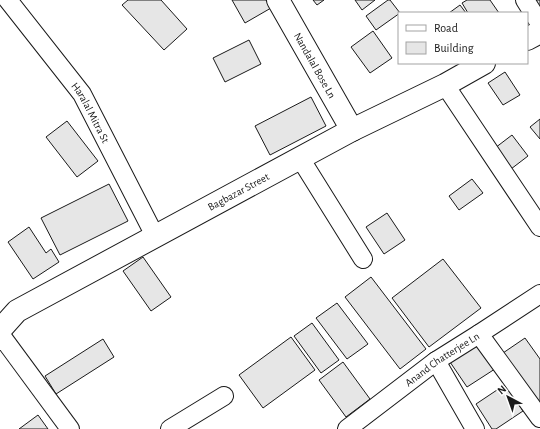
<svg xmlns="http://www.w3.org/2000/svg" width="540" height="429" viewBox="0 0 540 429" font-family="'Alegreya Sans',sans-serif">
  <rect width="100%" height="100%" fill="#fff"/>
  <g fill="#e6e6e6" stroke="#1a1a1a">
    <polygon points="128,0 161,0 187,29 164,50 122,5"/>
    <polygon points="232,0 266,0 271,8 245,23"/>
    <polygon points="313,0 324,0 317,5"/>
    <polygon points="355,0 375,0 362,10"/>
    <polygon points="388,0 390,0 400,13 376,30 366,16"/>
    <polygon points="467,0 490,0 499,13 468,13 462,3"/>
    <polygon points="534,0 540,0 540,8"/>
    <polygon points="460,5 466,13 449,13"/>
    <polygon points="373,31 392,58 370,73 351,47"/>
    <polygon points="249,40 261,64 225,82 213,58"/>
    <polygon points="505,72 520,95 503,105 488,83"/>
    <polygon points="311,97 326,126 270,155 255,126"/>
    <polygon points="540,119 540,139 530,127"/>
    <polygon points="67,121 98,161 77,177 46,137"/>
    <polygon points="512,135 528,156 511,169 495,148"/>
    <polygon points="472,179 483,193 459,210 449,196"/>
    <polygon points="109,184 128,221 60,255 41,218"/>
    <polygon points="387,213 405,240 384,254 366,227"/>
    <polygon points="29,227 46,253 51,249 59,262 33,279 8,242"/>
    <polygon points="143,257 171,297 151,311 123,271"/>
    <polygon points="443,259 481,308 429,347 392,298"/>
    <polygon points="371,277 426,349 400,369 345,297"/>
    <polygon points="337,303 368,344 347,359 316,318"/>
    <polygon points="312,323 339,360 321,373 294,336"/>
    <polygon points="291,337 315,370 263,408 239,375"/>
    <polygon points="525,338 540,359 540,408 503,353"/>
    <polygon points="103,339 114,357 56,394 45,376"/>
    <polygon points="481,342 498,367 467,387 450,362"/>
    <polygon points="343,362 370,399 346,417 319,380"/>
    <polygon points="506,384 523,411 496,429 492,429 476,404"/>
    <polygon points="38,415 48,429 19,429"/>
  </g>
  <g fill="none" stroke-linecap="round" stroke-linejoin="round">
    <g stroke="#1a1a1a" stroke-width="20">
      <g id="street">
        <path id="s1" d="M8,0L82,94L155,236"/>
        <polyline points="525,0 540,24"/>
        <polyline points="445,85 540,227"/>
        <polyline points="300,158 363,259"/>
        <polyline points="0,334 70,429"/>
        <polyline points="479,334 540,418"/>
        <polyline points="436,361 475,429"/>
        <polyline points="170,429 224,396"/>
        <path id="s2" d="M347,429L436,361L479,334L540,294"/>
      </g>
    </g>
    <g stroke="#1a1a1a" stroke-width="24">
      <g id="secondary">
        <path id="s3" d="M278,0L352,130"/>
        <polyline points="527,39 540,32"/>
        <path id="s4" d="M0,330L17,311L352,130L445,85L484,63"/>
      </g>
    </g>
    <use href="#street" stroke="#fff" stroke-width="18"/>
    <use href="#secondary" stroke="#fff" stroke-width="22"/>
  </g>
  <g text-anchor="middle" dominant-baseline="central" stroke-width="3" stroke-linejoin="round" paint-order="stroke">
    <g font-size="11" fill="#1a1a1a" stroke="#fff">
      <text stroke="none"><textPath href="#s3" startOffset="75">Nandalal Bose Ln</textPath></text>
      <text stroke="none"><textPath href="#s1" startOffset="140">Haralal Mitra St</textPath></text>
      <text stroke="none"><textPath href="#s4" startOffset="277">Bagbazar Street</textPath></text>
      <text stroke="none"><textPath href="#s2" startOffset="118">Anand Chatterjee Ln</textPath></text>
    </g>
  </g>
  <rect x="398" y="12" width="130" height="52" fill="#ffffff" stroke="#a3a3a3"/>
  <rect x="406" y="25" width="20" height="6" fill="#ffffff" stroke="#a3a3a3"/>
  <text x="434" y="32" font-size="12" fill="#1a1a1a">Road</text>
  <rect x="406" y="42" width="20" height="12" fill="#e6e6e6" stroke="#a3a3a3"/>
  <text x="434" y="52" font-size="12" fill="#1a1a1a">Building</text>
  <g transform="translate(508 397) rotate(319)" stroke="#ffffff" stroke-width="3" paint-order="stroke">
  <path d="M0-3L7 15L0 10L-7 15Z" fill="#1a1a1a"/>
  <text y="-6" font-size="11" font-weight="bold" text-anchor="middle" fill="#1a1a1a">N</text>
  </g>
</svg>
